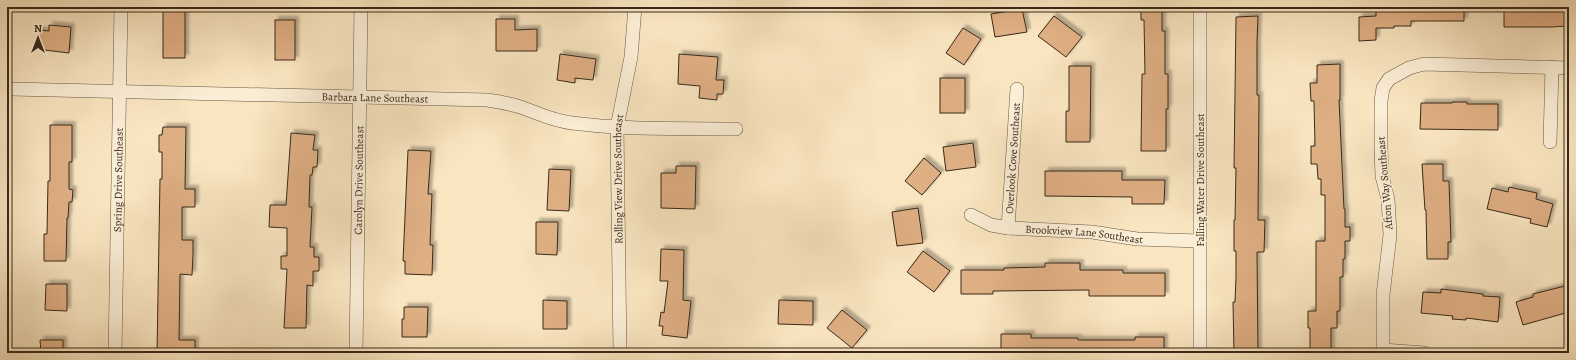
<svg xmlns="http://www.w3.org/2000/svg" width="1576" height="360" viewBox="0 0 1576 360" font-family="Alegreya,serif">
  <defs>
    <filter id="shadow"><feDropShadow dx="3.5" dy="-3.5" stdDeviation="1" flood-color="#0004"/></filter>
  </defs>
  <rect width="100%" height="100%" fill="#f9e5c0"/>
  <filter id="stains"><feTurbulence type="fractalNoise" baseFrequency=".005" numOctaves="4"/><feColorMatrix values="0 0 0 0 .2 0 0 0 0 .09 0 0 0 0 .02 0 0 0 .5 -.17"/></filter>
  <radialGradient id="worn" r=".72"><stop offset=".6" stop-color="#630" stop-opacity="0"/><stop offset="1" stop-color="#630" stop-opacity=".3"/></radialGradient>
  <g fill="#dfaf84" stroke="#382919" filter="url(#shadow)">
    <rect x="163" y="7" width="22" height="51"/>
    <polygon points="1141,7 1162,7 1162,31 1165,31 1165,74 1168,74 1168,109 1166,109 1166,151 1141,151 1142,74 1145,74 1144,20 1141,20"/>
    <polygon points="1376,7 1464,7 1464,21 1411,21 1411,26 1394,26 1394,28 1376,28 1376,40 1359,41 1359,17 1376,16"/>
    <polygon points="1504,7 1569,7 1569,24 1566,24 1566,26 1552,27 1504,27"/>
    <polygon points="1022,9 1027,32 995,37 991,14"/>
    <polygon points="1054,16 1082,37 1066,57 1038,36"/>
    <polygon points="1258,16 1257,42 1257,95 1259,95 1258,220 1265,220 1264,252 1257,252 1258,353 1234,353 1233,302 1235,302 1236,277 1236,251 1234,251 1234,220 1235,220 1236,168 1234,168 1236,17"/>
    <polygon points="496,19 515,19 515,30 537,29 537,51 496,51"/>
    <rect x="275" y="20" width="20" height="40"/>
    <polygon points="49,25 71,27 69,53 36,49 38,30 49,31"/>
    <polygon points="963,28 981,39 964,65 946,53"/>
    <polygon points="560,54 596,59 593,80 575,78 575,83 557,80"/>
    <polygon points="679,54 718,57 716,80 724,80 723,94 717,94 717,100 699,98 700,86 678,84"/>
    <polygon points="1340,64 1340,100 1339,100 1344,209 1345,209 1345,227 1350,227 1350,241 1345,241 1345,259 1343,259 1343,277 1340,277 1340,311 1337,311 1337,328 1331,328 1331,353 1310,353 1310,328 1308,328 1308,311 1316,311 1316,241 1325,241 1325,195 1321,195 1321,179 1318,179 1317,164 1311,164 1311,146 1315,146 1314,101 1311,101 1310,83 1317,83 1317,65"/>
    <polygon points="1069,66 1091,66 1090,142 1066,142 1066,111 1069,111"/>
    <rect x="940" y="78" width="25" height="35"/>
    <polygon points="1452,102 1467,102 1467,104 1498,104 1498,130 1420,129 1421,103 1452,103"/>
    <polygon points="50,125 72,125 72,162 69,162 69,189 73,190 72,202 69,202 68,218 67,218 66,261 44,261 44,234 47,234 48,181 50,181"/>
    <polygon points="163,127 186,127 185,189 195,189 195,207 182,207 182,240 193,240 193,254 192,275 180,274 179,340 195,340 195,353 157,353 160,179 162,179 162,152 159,152 159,135 162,135"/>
    <polygon points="291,133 315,135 313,150 318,150 317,167 313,167 312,175 310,175 309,207 312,207 310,247 314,247 314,257 319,257 319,271 313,271 313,286 307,285 306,328 284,328 287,269 281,269 281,256 287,256 287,228 269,227 270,205 286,205"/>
    <polygon points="973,143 976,167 946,171 943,147"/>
    <polygon points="408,150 431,151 428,194 432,194 430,245 433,245 432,275 405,274 405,261 403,261"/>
    <polygon points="924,158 941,173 922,195 905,181"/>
    <polygon points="1422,164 1443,164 1443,181 1449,181 1451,242 1448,242 1448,259 1427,259 1426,210 1425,210"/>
    <polygon points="676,166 696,166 695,209 661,208 661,173 676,173"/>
    <polygon points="549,169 571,170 569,211 547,210"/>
    <polygon points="1045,171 1122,171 1122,180 1165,180 1164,204 1132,204 1132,197 1045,196"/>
    <polygon points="1509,187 1537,193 1536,199 1553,204 1547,227 1530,223 1531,219 1487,209 1492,188 1508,192"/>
    <polygon points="918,208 923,243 897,246 892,212"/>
    <polygon points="536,222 558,222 557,255 536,254"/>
    <polygon points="661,249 684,250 683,300 691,301 687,338 662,335 663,326 659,326 661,312 664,313 668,281 660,281"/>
    <polygon points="923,251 950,271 934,292 907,272"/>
    <polygon points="1045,263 1080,263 1080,270 1123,270 1123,273 1165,273 1165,296 1089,296 1089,290 993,291 993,294 961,294 961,270 1004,270 1004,268 1045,267"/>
    <polygon points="46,284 67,284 67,311 45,310"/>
    <polygon points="1569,285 1569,312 1523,325 1516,302 1533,297 1533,294"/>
    <polygon points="1441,289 1483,294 1483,296 1500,297 1498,322 1466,318 1466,320 1452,319 1453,316 1421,313 1423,292 1441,293"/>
    <polygon points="543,300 567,301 567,329 543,329"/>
    <polygon points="779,300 813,301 813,325 778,324"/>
    <polygon points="404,307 428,307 427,337 402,337 402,319 404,319"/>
    <polygon points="842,310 867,330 852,348 827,328"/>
    <polygon points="1001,334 1031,334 1031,338 1078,338 1078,340 1135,340 1135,337 1164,337 1164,353 1001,353"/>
    <polygon points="40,340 63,340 63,353 41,353"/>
  </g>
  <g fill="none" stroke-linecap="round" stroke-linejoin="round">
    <g stroke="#685843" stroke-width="14">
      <g id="street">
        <polyline points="1200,7 1200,353"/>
        <path id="s1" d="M11,89L487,100C501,102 513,104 526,109C542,115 554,121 572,123C626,130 681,128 736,129"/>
        <polyline points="1550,142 1552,67"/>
        <path id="s2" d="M971,215L991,225L1008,228L1092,232L1137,239L1200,241"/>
        <path id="s3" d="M1008,228L1017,89"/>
        <polyline points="1383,350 1424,353"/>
        <path id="s4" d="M115,353L121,7"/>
        <path id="s5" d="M356,353L361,7"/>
        <path id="s6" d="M620,353L617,127L631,57L635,7"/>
        <polyline points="1383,353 1383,295 1390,235 1388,199 1382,176 1381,150 1381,101 1383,88 1389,79 1409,68 1424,64 1569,68"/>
      </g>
    </g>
    <use href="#street" stroke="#fbeed6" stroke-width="13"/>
  </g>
  <g text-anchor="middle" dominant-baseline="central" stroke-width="3.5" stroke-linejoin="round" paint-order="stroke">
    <g font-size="11" fill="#382919" stroke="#fbeed6">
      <text stroke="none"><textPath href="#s1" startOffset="364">Barbara Lane Southeast</textPath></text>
      <text stroke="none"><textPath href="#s3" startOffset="70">Overlook Cove Southeast</textPath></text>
      <text stroke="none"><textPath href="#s6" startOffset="174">Rolling View Drive Southeast</textPath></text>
      <text stroke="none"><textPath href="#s4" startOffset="173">Spring Drive Southeast</textPath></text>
      <text stroke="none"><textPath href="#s5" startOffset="173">Carolyn Drive Southeast</textPath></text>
      <text transform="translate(1200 180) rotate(-90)">Falling Water Drive Southeast</text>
      <text transform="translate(1385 183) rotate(-95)">Afton Way Southeast</text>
      <text stroke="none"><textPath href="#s2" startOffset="116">Brookview Lane Southeast</textPath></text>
    </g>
  </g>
  <rect width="1576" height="360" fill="none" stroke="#f9e5c0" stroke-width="24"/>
  <rect x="8" y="8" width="1560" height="344" fill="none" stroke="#382919" stroke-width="2"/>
  <rect x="12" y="12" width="1552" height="336" fill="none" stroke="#382919"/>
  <g transform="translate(38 38)" stroke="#fbeed6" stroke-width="3" paint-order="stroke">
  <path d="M0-3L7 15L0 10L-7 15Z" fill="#382919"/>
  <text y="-6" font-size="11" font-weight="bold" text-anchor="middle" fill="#382919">N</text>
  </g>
  <rect width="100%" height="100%" filter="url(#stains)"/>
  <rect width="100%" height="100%" fill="url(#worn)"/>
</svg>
